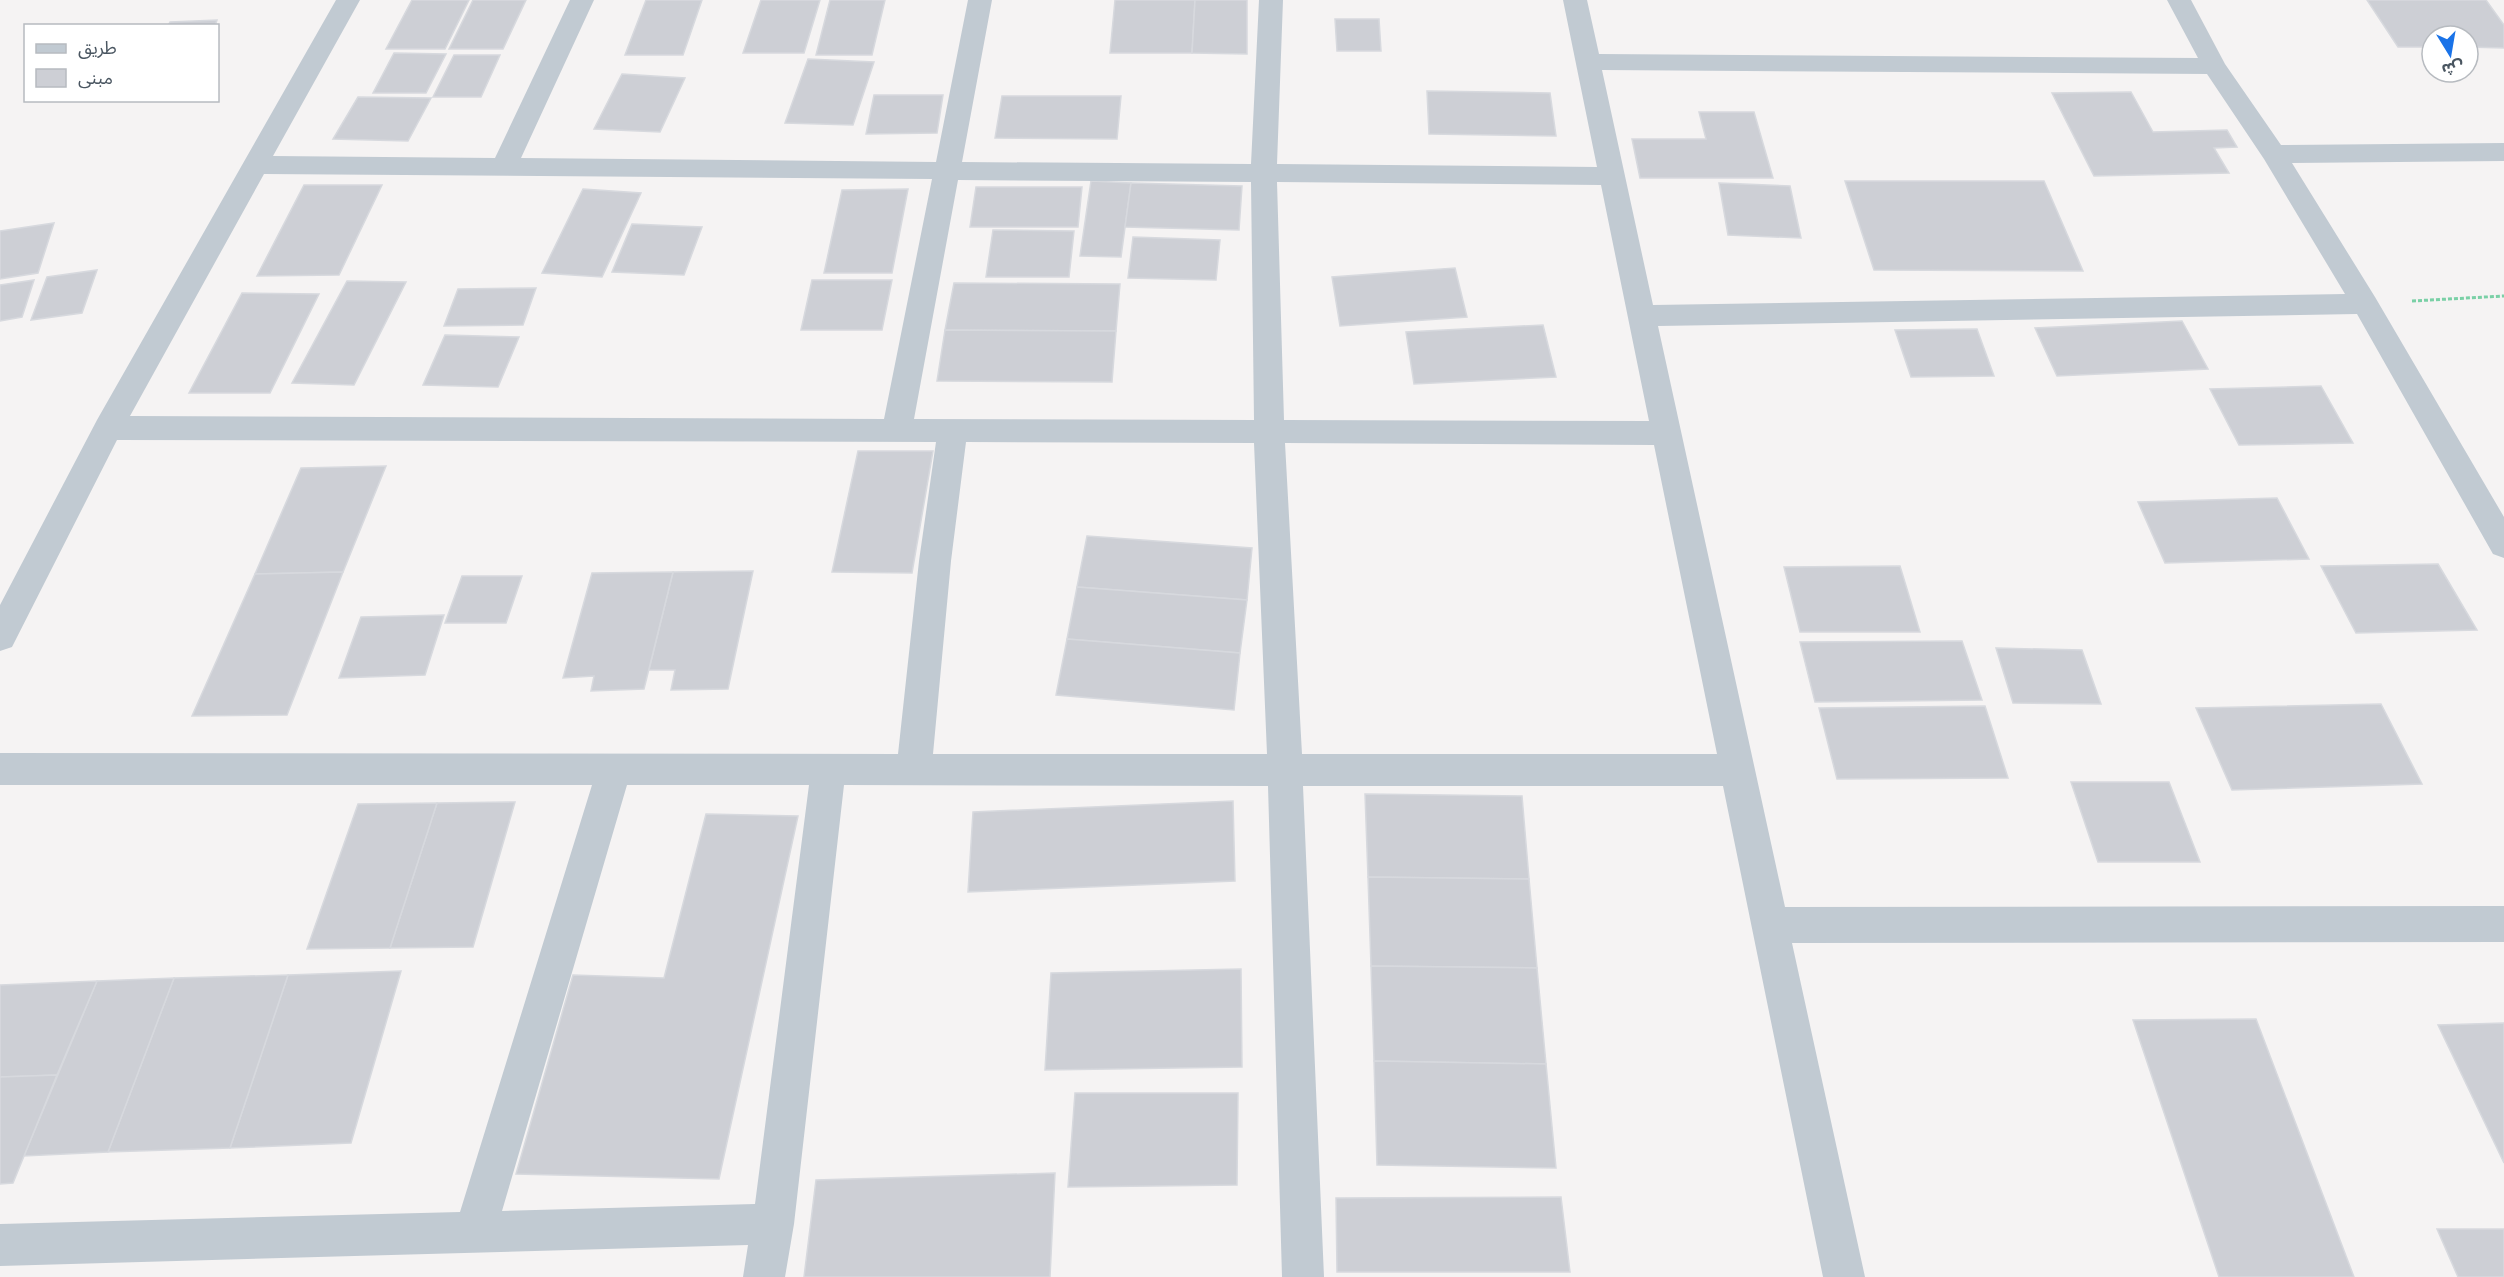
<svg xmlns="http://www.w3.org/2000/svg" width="2504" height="1277" viewBox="0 0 2504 1277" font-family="'Roboto Condensed','Noto Sans Arabic',sans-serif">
  <rect width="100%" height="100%" fill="#f5f3f3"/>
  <g fill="#cdcfd5" stroke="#d7d9de" stroke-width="1.5">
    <polygon points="412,0 469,0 445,49 386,49"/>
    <polygon points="473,0 526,0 503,49 449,49"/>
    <polygon points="646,0 702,0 683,55 625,55"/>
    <polygon points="761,0 820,0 804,53 743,53"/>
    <polygon points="830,0 885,0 872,55 816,55"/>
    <polygon points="1115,0 1195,0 1192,53 1110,53"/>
    <polygon points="1195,0 1247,0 1247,54 1192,53"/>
    <polygon points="2367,0 2486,0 2504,25 2504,48 2468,47 2468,36 2432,36 2432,47 2398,47"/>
    <polygon points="1335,19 1379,19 1381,51 1337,51"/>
    <polygon points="217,20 215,26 168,26 170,22"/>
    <polygon points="394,53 446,54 426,93 373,93"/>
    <polygon points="454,55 500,55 481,97 433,97"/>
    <polygon points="808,59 874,62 853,125 785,123"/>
    <polygon points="622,74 685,78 660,132 594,129"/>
    <polygon points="1427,91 1550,93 1556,136 1429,134"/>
    <polygon points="2131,92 2153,132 2227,130 2237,147 2214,148 2229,173 2094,176 2052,93"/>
    <polygon points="874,95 943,95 937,133 866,134"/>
    <polygon points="1002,96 1121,96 1117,139 995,138"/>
    <polygon points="358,97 431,98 408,141 333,139"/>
    <polygon points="1699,112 1754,112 1773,178 1640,178 1632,139 1706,139"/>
    <polygon points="1091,181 1131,183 1121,257 1080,256"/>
    <polygon points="1845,181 2044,181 2083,271 1874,270"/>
    <polygon points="1131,183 1242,186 1239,230 1125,227"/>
    <polygon points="1719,183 1790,186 1801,238 1728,235"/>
    <polygon points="304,185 382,185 339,275 257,276"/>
    <polygon points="976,187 1082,187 1078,227 970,227"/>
    <polygon points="583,189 641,193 602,277 542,273"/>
    <polygon points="908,189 892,273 824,273 842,190"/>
    <polygon points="54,223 38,273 0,279 0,231"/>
    <polygon points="632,224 702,227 684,275 612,272"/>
    <polygon points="993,230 1074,231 1069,277 986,277"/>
    <polygon points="1133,237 1220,240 1216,280 1128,278"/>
    <polygon points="1455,268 1467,317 1340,326 1332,277"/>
    <polygon points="97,270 82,313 31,320 47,277"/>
    <polygon points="34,280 22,317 0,321 0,285"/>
    <polygon points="812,280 892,280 882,330 801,330"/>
    <polygon points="347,281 406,282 354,385 292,383"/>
    <polygon points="954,283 1120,284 1116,331 945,330"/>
    <polygon points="536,288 523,325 444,326 458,289"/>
    <polygon points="242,293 319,294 270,393 189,393"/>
    <polygon points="2182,321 2208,369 2057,376 2035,328"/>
    <polygon points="1543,325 1556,377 1414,384 1406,332"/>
    <polygon points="1977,329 1994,376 1911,377 1895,330"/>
    <polygon points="945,330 1116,331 1112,382 937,381"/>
    <polygon points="445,335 519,337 498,387 423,385"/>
    <polygon points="2321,386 2353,443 2239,445 2210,389"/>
    <polygon points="858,451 933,451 912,573 832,572"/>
    <polygon points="386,466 343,572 255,574 301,468"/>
    <polygon points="2277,498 2309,559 2165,563 2138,502"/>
    <polygon points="1087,536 1252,548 1247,600 1077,587"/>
    <polygon points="2438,564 2477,630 2356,633 2321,566"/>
    <polygon points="1900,566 1920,632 1800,632 1784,567"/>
    <polygon points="753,571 728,689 671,690 675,670 649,670 673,572"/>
    <polygon points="343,572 287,715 192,716 255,574"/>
    <polygon points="673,572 644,689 591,691 594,676 563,678 592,573"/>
    <polygon points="462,576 522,576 506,623 445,623"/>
    <polygon points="1077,587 1247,600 1240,653 1067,639"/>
    <polygon points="444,615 425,675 339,678 361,617"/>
    <polygon points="1067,639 1240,653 1234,710 1056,695"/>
    <polygon points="1962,641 1982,700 1815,702 1800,642"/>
    <polygon points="1996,648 2082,650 2101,704 2013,703"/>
    <polygon points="2381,704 2422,784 2232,790 2196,708"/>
    <polygon points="1985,706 2008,778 1837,779 1819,708"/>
    <polygon points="2071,782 2169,782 2200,862 2098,862"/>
    <polygon points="1365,794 1522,796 1529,879 1368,877"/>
    <polygon points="1233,801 1235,881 968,892 973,812"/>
    <polygon points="515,802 473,947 390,948 437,803"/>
    <polygon points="437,803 390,948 307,949 358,804"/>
    <polygon points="706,814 798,816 719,1179 516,1174 573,975 664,978"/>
    <polygon points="1368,877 1529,879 1537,968 1371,966"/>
    <polygon points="1371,966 1537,968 1546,1064 1374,1061"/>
    <polygon points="1241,969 1242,1067 1045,1070 1051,973"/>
    <polygon points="401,971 351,1143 230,1148 288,975"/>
    <polygon points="288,975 230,1148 108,1152 174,978"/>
    <polygon points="174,978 108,1152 24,1156 97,981"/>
    <polygon points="97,981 57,1075 0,1077 0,985"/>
    <polygon points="2256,1019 2354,1277 2219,1277 2133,1020"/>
    <polygon points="2504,1023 2504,1163 2438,1025"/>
    <polygon points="1374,1061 1546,1064 1556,1168 1377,1165"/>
    <polygon points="57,1075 13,1183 0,1184 0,1077"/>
    <polygon points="1075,1093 1238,1093 1237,1185 1068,1187"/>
    <polygon points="1055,1173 1050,1277 804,1277 816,1180"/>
    <polygon points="1561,1197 1570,1272 1337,1272 1336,1198"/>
    <polygon points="2437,1229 2504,1229 2504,1277 2458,1277"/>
  </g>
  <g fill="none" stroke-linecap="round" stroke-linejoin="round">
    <polyline stroke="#7ad0a6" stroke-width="3" stroke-dasharray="4 2" stroke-linecap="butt" points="2412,301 2504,296"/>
    <path fill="#c1cad2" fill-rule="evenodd" d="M336,0H360L273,156L495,158L570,0H594L521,158L936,162L968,0H992L962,162L1251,164L1259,0H1283L1277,164L1597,167L1563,0H1587L1599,54L2198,58L2167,0H2191L2225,64L2281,145L2504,143V161L2292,163L2375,297L2504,517V558L2493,554L2357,314L1658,326L1785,907L2504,906V942L1792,943L1865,1277H1823L1723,786H1303L1324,1277H1282L1268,786L844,785L794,1224L785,1277H743L748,1245L0,1266V1224L460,1212L592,785H0V753L898,754L919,561L936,442L117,440L12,647L0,651V605L97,420ZM1602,70L2207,74L2264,159L2345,294L1653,305ZM264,174L932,179L884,419L130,416ZM958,180L1251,182L1254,420L914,419ZM1277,182L1601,185L1649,421L1284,420ZM966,442L1254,443L1267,754H933L951,561ZM1285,443L1654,445L1717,754H1302ZM627,785H809L755,1204L502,1211Z"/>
  </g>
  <rect x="24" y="24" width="195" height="78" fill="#ffffff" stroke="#b7bbc0" stroke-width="1.5"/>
  <rect x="36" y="44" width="30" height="9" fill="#c1cad2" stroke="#b7bbc0" stroke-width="1.5"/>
  <text x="78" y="54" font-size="18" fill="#4a5661">طريق</text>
  <rect x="36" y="69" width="30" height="18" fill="#cdcfd5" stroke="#b7bbc0" stroke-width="1.5"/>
  <text x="78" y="84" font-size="18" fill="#4a5661">مبنى</text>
  <g transform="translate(2450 54) rotate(169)"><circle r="28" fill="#ffffff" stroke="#b7bbc0" stroke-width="1.5"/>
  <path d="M0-4.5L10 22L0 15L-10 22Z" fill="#1a73e8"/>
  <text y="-9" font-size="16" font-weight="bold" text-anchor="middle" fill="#4a5661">ش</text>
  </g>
</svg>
